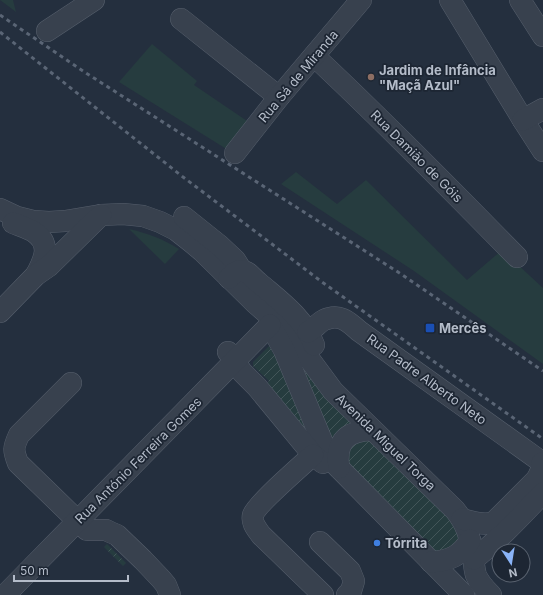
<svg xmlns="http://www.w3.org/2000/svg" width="543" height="595" viewBox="0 0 543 595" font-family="Inter,sans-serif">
  <defs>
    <pattern id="garden-furrows" width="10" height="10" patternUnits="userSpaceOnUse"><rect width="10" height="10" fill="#263c3f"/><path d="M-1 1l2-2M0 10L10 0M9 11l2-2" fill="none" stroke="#435659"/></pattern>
  </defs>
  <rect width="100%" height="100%" fill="#242f3e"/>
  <g fill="#263c3f">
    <polygon points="0,0 13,0 16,12"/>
    <polygon points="152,44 197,81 194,85 250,123 228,150 119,82"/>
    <polygon points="296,172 337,204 366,180 467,280 502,250 543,288 543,364 414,271 281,184"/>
    <path d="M129,229C147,233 163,239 179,249L165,264Z"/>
  </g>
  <g fill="url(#garden-furrows)">
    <polygon points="269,346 272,351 273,354 279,352 317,444 265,386 269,381 253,366 253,362"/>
    <polygon points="290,349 356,422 333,442"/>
    <polygon points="369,437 461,528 459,545 433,553 348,470 347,446"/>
    <polygon points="107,544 126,563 123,566 104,547"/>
  </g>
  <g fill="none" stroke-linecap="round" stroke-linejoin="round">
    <g stroke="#565f6c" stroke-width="22">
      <g id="minor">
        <polyline points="450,0 523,120 543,151"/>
        <polyline points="520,0 543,36"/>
        <polyline points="181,19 279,97"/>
        <polyline points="47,31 94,0"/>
        <path d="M314,56C384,121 450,189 517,257"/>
        <polyline points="523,120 543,109"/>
        <polyline points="235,153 279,97 361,0"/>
        <path d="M0,209L17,217L33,221L49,222L65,221L101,215L123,214L143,216L160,222L176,230L190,241L202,251L255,303L278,323L299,345L333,391L455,510C467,525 470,537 473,556C474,562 474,569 476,575C479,583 485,589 491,595"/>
        <polyline points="184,217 219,245 235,260 242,271"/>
        <path d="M13,223C20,226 27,228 34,232C52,244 44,260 36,275"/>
        <path d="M229,278C233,274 236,270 242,271C249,271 253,279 259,283C280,301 304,318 314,345"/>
        <polyline points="0,312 36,275 49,266 101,215"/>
        <polyline points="270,325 284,350 327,453 336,465 464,595"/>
        <path d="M308,332C314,329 318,323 324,320C339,313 348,321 359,331L543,463"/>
        <polyline points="228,352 236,360 238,366 242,372 257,387 313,455 323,463"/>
        <path d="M71,383L19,435C13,448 13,450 18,463L87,530H106L110,532L117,535L143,560L161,579L166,585L170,595"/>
        <path d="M313,455C303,464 256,505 253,515C251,523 257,529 261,535L323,595"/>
        <path d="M339,468C335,441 347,431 372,430"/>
        <path d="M462,519C473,522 484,526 494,522L536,480C540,474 542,470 542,463"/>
        <polyline points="320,542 350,571 354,581 351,591 347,595"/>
        <path d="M474,559C500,539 520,517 543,493"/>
        <path d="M431,562C449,561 461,556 470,540"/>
        <polyline points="5,595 270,325"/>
      </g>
    </g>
    <use href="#minor" stroke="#38414e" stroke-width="21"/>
    <g stroke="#5a6575" stroke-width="3" stroke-dasharray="4 4" stroke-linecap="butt">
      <polyline points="0,15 86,73 401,274 543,371"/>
      <polyline points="0,32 183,177 252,229 322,282 543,439"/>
    </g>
  </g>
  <circle fill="#8d6e63" stroke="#1d2633" stroke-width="1.5" cx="371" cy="77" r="4"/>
  <rect fill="#1a4fb4" stroke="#1d2633" stroke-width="1.5" x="425" y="323" width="10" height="10" rx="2"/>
  <circle fill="#3f7fe0" stroke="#1d2633" stroke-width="1.5" cx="377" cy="543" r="4"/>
  <g text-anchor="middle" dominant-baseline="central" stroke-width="3.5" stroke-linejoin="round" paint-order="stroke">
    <g font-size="13" font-weight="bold" fill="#b4bcc9" stroke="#1d2633" text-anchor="start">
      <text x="379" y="70">Jardim de Infância<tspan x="379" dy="15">"Maçã Azul"</tspan></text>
      <text x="439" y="328">Mercês</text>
      <text x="385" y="543">Tórrita</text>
    </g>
    <g font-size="13" fill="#b4bcc9" stroke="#1d2633">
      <text transform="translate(298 76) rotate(-50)">Rua Sá de Miranda</text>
      <text transform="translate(417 156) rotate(45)">Rua Damião de Góis</text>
      <text transform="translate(427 379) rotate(36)">Rua Padre Alberto Neto</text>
      <text transform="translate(386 442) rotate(44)">Avenida Miguel Torga</text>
      <text transform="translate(138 460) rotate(-45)">Rua António Ferreira Gomes</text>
    </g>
  </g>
  <g transform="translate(511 563) rotate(168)"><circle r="19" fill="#1d2633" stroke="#59626f"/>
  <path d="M0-3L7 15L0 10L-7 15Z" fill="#8ab4f8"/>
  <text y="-6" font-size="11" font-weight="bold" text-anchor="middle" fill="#b4bcc9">N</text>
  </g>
  <path d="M14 575v6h114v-6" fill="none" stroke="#b4bcc9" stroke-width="2"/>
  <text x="20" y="575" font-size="12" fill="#b4bcc9" stroke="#1d2633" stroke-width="3" paint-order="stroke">50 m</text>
</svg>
